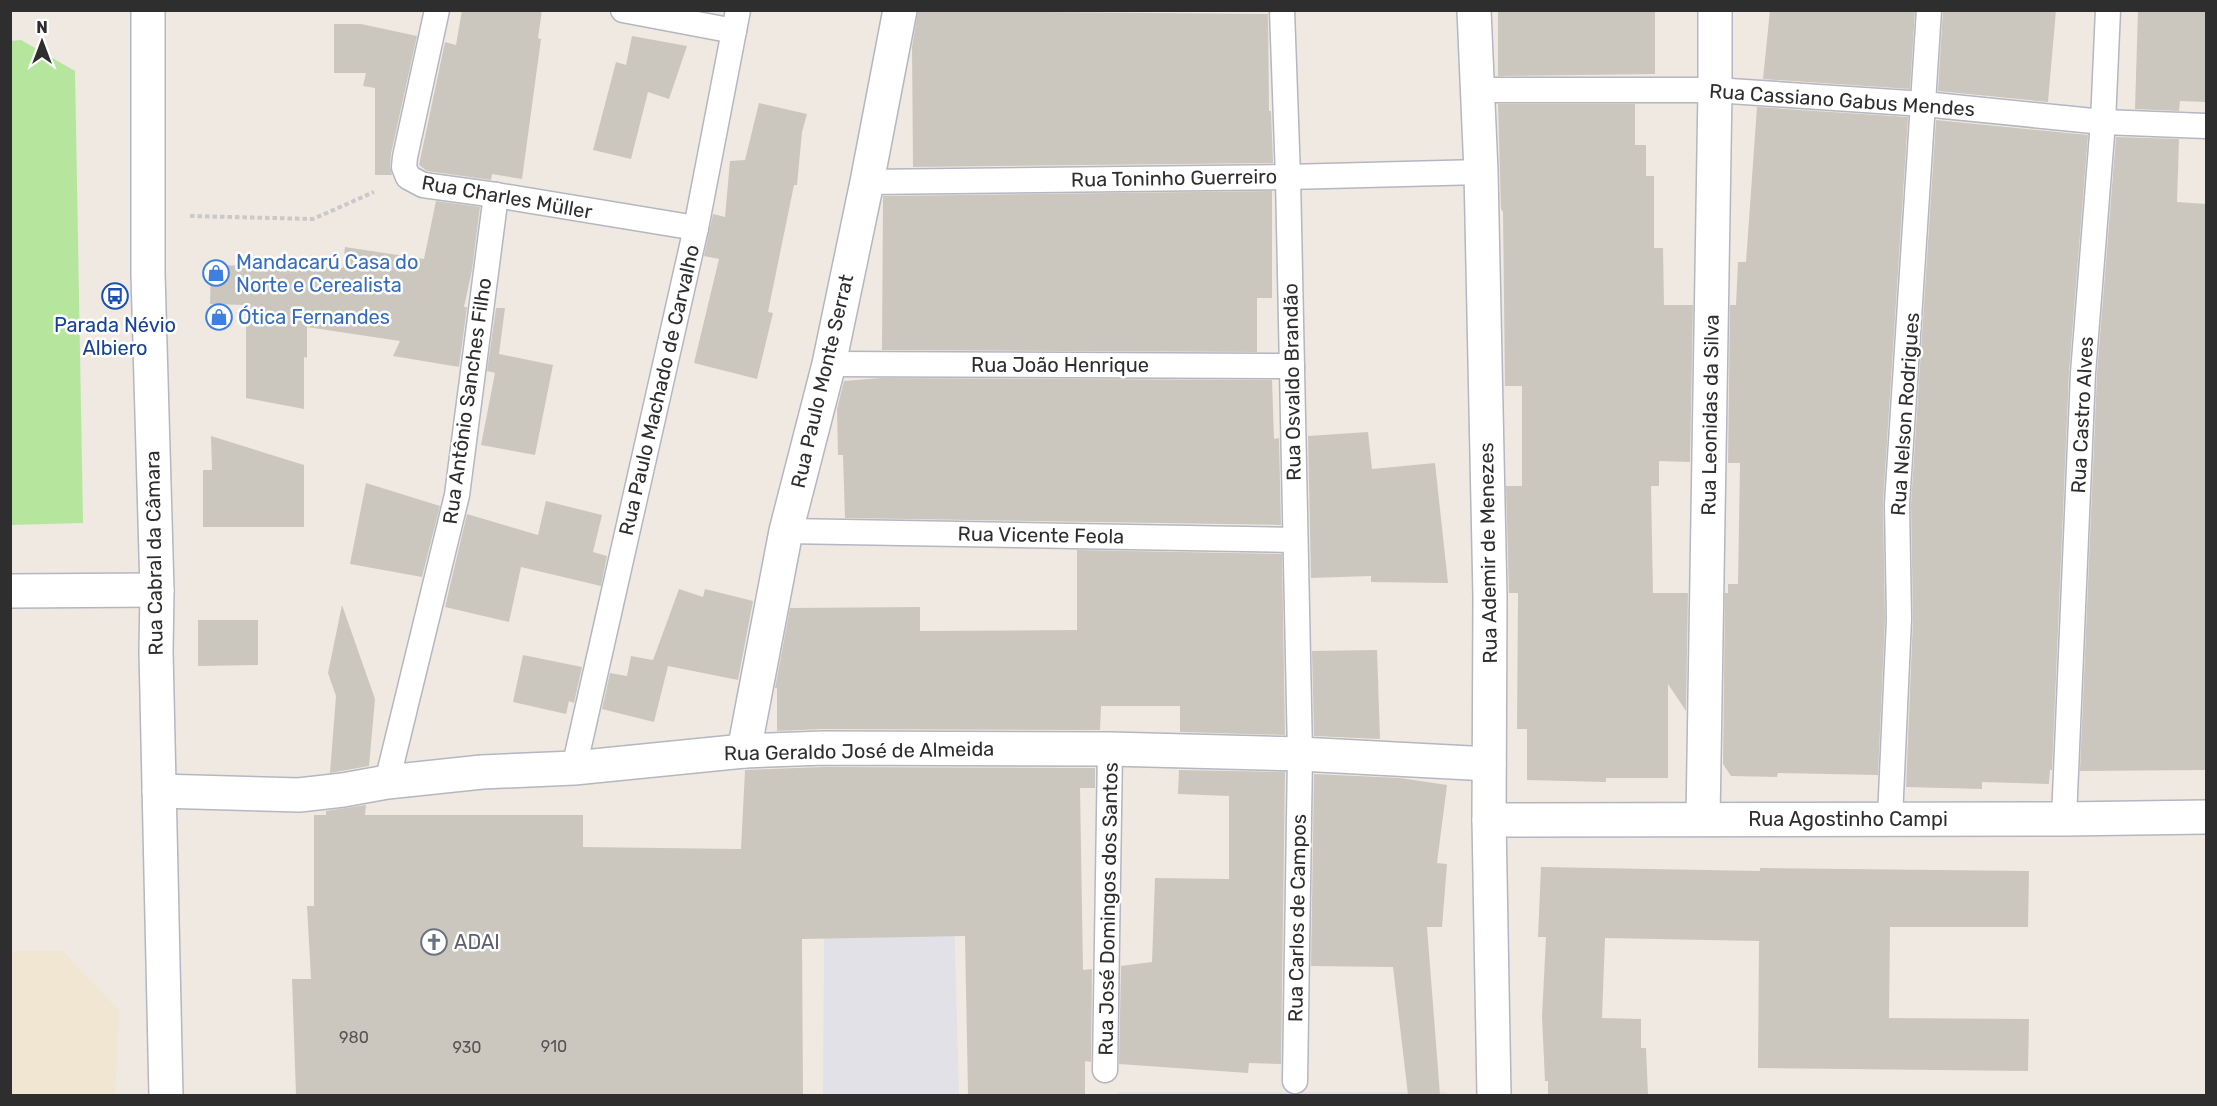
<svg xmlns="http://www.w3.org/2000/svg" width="2217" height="1106" viewBox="0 0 2217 1106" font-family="Rubik,sans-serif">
  <rect width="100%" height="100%" fill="#efe9e1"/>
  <g fill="#e3e1e8">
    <polygon points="825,805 951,805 959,1095 823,1096"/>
    <rect x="1118" y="1092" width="329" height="4"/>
  </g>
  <polygon fill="#f0e6d1" points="11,951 62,951 119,1011 115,1095 11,1095"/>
  <polygon fill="#b6e59e" points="21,40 75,71 83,523 11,525 10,41"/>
  <g fill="#cbc7bf">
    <polygon points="462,10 542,10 538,38 541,39 522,179 492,174 491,180 427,171 419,165 445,42 456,45"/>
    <polygon points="1498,10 1655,10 1655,74 1498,76"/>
    <polygon points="1770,10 1915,10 1910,89 1763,79"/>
    <polygon points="1943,10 2056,10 2048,102 1938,91"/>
    <polygon points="2138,10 2206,10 2206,102 2180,101 2179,111 2135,109"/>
    <polygon points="918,11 1268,14 1269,111 1271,111 1273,163 913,167 912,47"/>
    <polygon points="334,24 361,24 417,36 391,154 390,166 392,175 375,175 375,88 363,86 366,73 334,73"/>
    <polygon points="632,36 687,46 669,99 648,92 631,159 593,150 616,62 626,65"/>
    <polygon points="759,103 807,114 802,132 797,185 794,185 768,312 773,313 757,379 694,363 719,259 704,256 713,214 725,217 730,161 745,160"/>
    <polygon points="1498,104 1635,104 1635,145 1646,145 1646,176 1654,176 1654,248 1663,248 1664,305 1693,305 1690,462 1659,461 1659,486 1651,486 1653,593 1688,593 1686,711 1668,684 1668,778 1606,778 1606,782 1527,780 1527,729 1517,729 1518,593 1509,593 1506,486 1522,486 1522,386 1505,386 1503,212 1501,209"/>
    <polygon points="1757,107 1908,117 1883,503 1885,619 1878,775 1778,773 1777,777 1731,776 1723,764 1725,593 1728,593 1728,584 1738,584 1740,463 1728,463 1730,305 1736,305 1738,262 1746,262"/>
    <polygon points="1936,120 2088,135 2069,372 2052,770 2050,770 2049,784 1982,782 1982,789 1906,787 1913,620 1911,504"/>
    <polygon points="2116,137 2179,139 2177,202 2206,204 2206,770 2080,771 2097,374"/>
    <polygon points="1272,191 1272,298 1257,298 1257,352 882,350 883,196"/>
    <polygon points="436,201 480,207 472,270 464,307 467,307 459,367 393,356 400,341 307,327 307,358 304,357 304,409 246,398 246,305 210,304 211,265 343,268 345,247 424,259"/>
    <polygon points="496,308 505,308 499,354 553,365 535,455 481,445 495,373 487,371"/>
    <polygon points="881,378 1272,380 1274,439 1279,438 1281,525 845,518 843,455 838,455 837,409 844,381"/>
    <polygon points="1368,432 1372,469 1435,463 1448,583 1371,582 1371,576 1311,578 1308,436"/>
    <polygon points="211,436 304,465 304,527 203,527 203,470 212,470"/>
    <polygon points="366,483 440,506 422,577 350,564"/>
    <polygon points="546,501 602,515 593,552 607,556 601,586 521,567 509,622 445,607 467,514 538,535"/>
    <polygon points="1077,550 1282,554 1285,735 1180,732 1180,706 1101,706 1100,730 823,729 777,731 777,688 775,688 790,608 920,607 920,631 1077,630"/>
    <polygon points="679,589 703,597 705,589 753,601 738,680 668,666 654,722 602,709 610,673 627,676 631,656 653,660"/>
    <polygon points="342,605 375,699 369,766 330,773 336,696 328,673"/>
    <polygon points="198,620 258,620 258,665 198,666"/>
    <polygon points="1377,650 1380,739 1314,736 1312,651"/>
    <polygon points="523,655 582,667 574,703 569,701 566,714 513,702"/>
    <polygon points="824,767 1095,768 1095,788 1080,788 1083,970 1092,969 1091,1062 1085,1061 1085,1095 968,1095 965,936 802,939 803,1095 296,1095 292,979 311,979 307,906 314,906 314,815 326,815 326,811 366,805 365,815 583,815 583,847 741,849 745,770"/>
    <polygon points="1179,770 1285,772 1281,1064 1249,1063 1248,1073 1119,1064 1121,966 1152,962 1155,878 1229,879 1229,796 1178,794"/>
    <polygon points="1314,774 1400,778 1447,785 1437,863 1447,864 1442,927 1427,927 1440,1095 1408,1095 1393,967 1311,966"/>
    <polygon points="1541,867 1760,871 1760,868 2029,871 2028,927 1890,927 1889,1018 2029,1019 2028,1071 1758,1068 1759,941 1605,938 1602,1018 1641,1019 1641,1048 1646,1048 1648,1095 1548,1095 1548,1081 1545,1081 1542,1017 1546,937 1538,937"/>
  </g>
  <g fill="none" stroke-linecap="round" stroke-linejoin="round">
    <g stroke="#b4b7c1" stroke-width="27">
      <g id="lane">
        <polyline points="437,10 405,157 404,167 408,177 423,185 496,195 696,228"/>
        <polyline points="623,10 734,31"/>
        <polyline points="1282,10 1288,177 1300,754 1295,1081"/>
        <polyline points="1476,90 1715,90 1924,104 2103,122 2206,126"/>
        <polyline points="867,182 1288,177 1481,172"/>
        <polyline points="829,364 1292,366"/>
        <polyline points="786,531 1295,540"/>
        <polyline points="574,768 696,228 738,10"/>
        <polyline points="387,782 457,495 496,195"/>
        <polyline points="1890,818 1899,619 1897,504 1929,10"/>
        <polyline points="2064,819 2083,373 2103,122 2108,10"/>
        <polyline points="1105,1070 1110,749"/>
      </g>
    </g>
    <g stroke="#b4b7c1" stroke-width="36">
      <g id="street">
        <polyline points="1474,10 1481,172 1490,597 1489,820 1494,1096"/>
        <polyline points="10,591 157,590"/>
        <polyline points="744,751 786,531 829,364 867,182 900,10"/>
        <polyline points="159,791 299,795 343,790 387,782 482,772 574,768 744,751 824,748 1110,749 1300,754 1489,764"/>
        <polyline points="1703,819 1715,90 1715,10"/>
        <polyline points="1489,820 2064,819 2206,817"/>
      </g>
    </g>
    <g stroke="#b4b7c1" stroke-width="36">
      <polyline id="secondary" points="148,10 148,274 157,590 156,651 166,1096"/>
    </g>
    <polyline stroke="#c9c9c9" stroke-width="4" stroke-dasharray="4.5 3" stroke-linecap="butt" points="190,216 313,219 374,192"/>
    <use href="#lane" stroke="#fff" stroke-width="24"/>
    <use href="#street" stroke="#fff" stroke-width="33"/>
    <use href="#secondary" stroke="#fff" stroke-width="33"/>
  </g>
  <defs>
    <g id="shop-ring" transform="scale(1.35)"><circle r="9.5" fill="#fff" stroke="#3f7fe0" stroke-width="1.5"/><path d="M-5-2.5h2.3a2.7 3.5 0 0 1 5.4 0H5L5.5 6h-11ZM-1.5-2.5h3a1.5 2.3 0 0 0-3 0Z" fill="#3f7fe0"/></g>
    <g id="bus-ring" transform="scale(1.35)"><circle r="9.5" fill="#fff" stroke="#1a4fb4" stroke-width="1.5"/><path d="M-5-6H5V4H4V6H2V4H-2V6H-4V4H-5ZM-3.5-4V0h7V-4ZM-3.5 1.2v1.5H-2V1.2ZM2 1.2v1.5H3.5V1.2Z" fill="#1a4fb4"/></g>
    <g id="church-ring" transform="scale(1.35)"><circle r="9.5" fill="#fff" stroke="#6b7280" stroke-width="1.5"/><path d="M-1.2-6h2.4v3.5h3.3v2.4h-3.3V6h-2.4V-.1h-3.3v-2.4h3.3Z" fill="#6b7280"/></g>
  </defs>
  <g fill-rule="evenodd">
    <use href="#shop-ring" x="216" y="273"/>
    <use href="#bus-ring" x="115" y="296"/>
    <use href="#shop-ring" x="219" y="317"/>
    <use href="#church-ring" x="434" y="942"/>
  </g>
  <g text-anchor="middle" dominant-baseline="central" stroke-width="5" stroke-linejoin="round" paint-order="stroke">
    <g font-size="16" fill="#555452">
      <text x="354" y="1037">980</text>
      <text x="554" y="1046">910</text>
      <text x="467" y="1047">930</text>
    </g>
    <g font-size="20" fill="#2e2e2e" stroke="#fff">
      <text transform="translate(1842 100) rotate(4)">Rua Cassiano Gabus Mendes</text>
      <text transform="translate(1174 178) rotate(-1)">Rua Toninho Guerreiro</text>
      <text transform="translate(507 197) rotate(10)">Rua Charles Müller</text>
      <text x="1060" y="365">Rua João Henrique</text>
      <text transform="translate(822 381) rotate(-77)">Rua Paulo Monte Serrat</text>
      <text transform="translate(1292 382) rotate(-91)">Rua Osvaldo Brandão</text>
      <text transform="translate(659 390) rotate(-77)">Rua Paulo Machado de Carvalho</text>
      <text transform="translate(467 401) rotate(-82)">Rua Antônio Sanches Filho</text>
      <text transform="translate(1905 414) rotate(-86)">Rua Nelson Rodrigues</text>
      <text transform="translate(1710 415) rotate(-89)">Rua Leonidas da Silva</text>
      <text transform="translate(2082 415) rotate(-87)">Rua Castro Alves</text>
      <text transform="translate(1041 535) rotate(1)">Rua Vicente Feola</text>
      <text transform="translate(154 553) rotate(-91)">Rua Cabral da Câmara</text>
      <text transform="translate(1488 553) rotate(-91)">Rua Ademir de Menezes</text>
      <text transform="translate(859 751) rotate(-1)">Rua Geraldo José de Almeida</text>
      <text x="1848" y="819">Rua Agostinho Campi</text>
      <text transform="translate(1108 909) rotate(-89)">Rua José Domingos dos Santos</text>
      <text transform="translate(1297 918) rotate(-89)">Rua Carlos de Campos</text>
    </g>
    <g font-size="20" fill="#366cbe" stroke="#fff" text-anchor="start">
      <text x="236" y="262">Mandacarú Casa do<tspan x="236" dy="23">Norte e Cerealista</tspan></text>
      <text x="238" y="317">Ótica Fernandes</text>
    </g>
    <g font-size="20" fill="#164399" stroke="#fff">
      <text x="115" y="325">Parada Névio<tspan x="115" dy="23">Albiero</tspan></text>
    </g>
    <g font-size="20" fill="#5b616d" stroke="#fff" text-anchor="start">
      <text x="454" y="942">ADAI</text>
    </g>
  </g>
  <rect width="2217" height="1106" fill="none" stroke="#2e2e2e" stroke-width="24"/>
  <g transform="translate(42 42)" stroke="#ffffff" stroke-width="4.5" paint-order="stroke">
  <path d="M0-4.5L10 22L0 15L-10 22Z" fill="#2e2e2e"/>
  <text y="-9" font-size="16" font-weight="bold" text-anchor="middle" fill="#2e2e2e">N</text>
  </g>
</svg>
